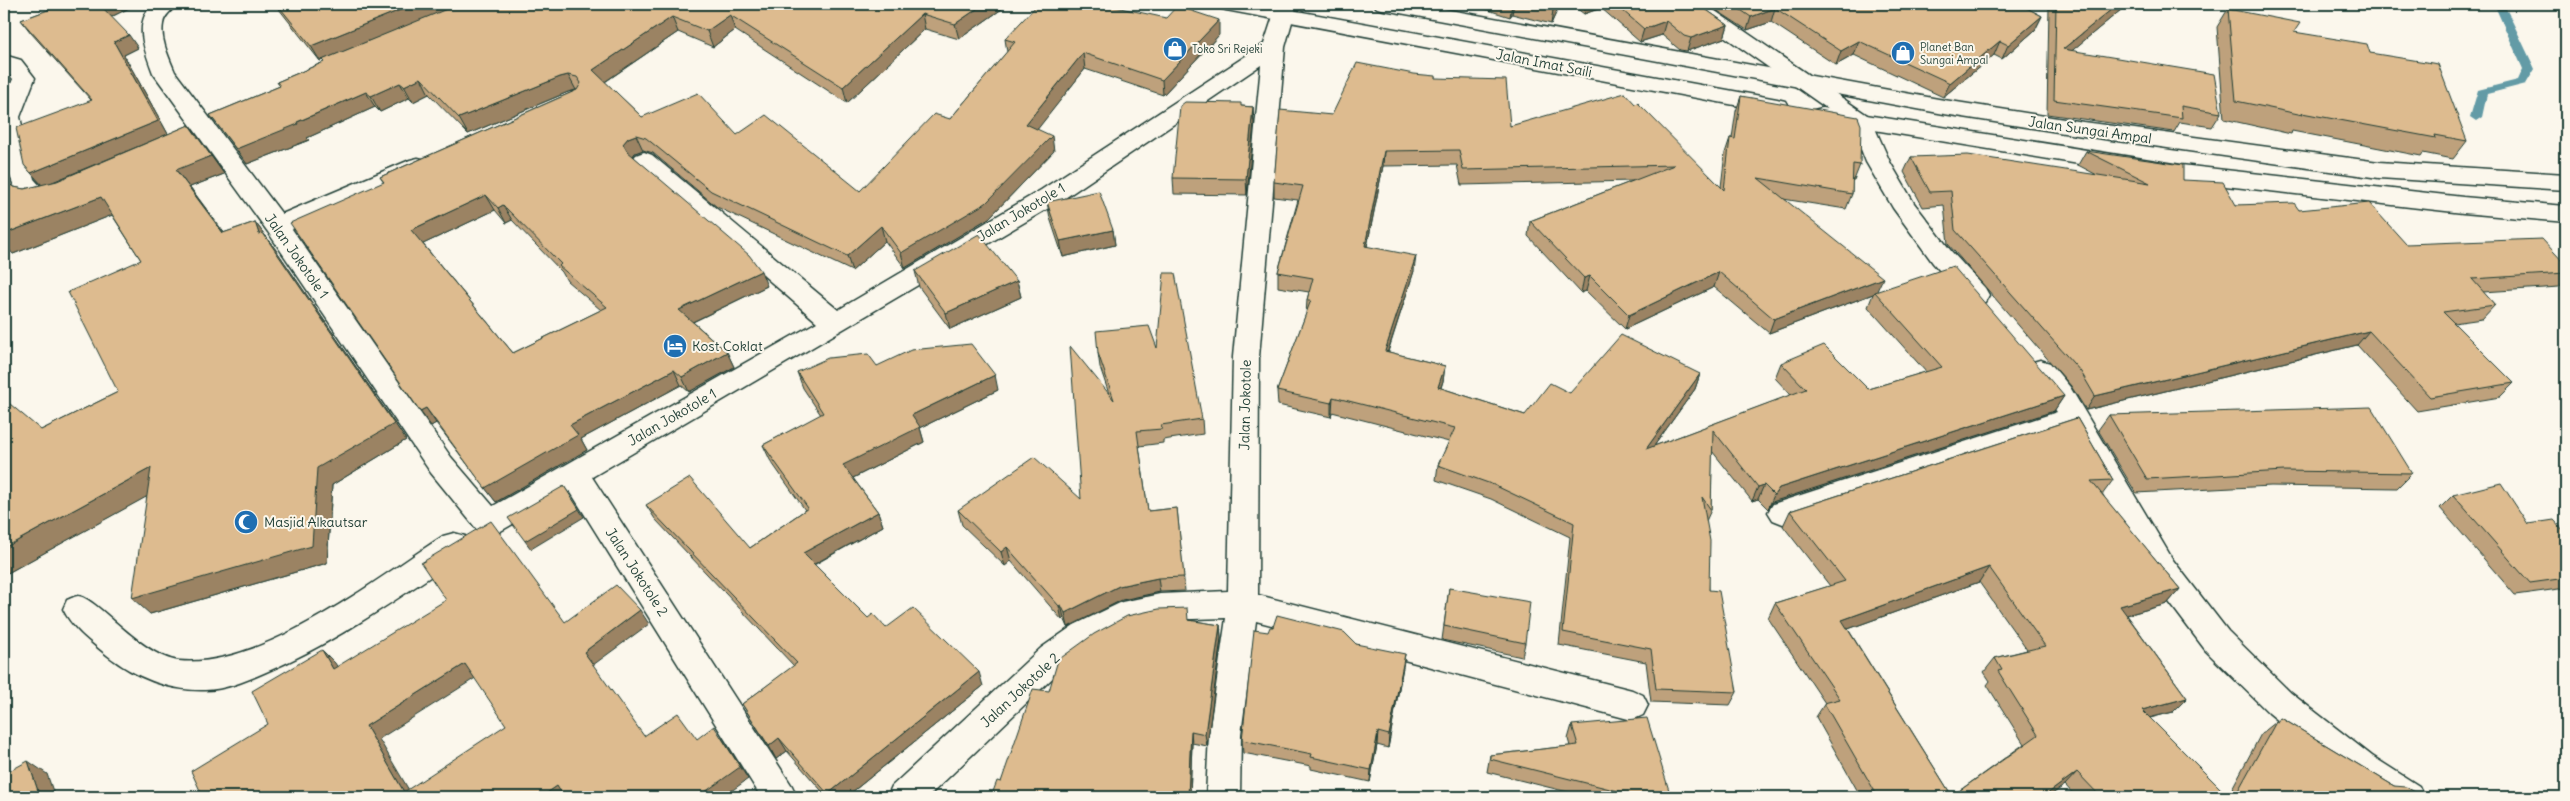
<svg xmlns="http://www.w3.org/2000/svg" width="2570" height="801" viewBox="0 0 2570 801" font-family="Delius,sans-serif">
  <rect width="100%" height="100%" fill="#fbf7ec"/>
  <filter id="ink" filterUnits="userSpaceOnUse"><feTurbulence type="fractalNoise" baseFrequency=".02" numOctaves="2"/><feDisplacementMap in="SourceGraphic" scale="10" xChannelSelector="R" yChannelSelector="G"/><feConvolveMatrix kernelMatrix="1 2 1 2 8 2 1 2 1" color-interpolation-filters="sRGB"/></filter>
  <g filter="url(#ink)">
    <g fill="none" stroke-linecap="round" stroke-linejoin="round">
      <polygon fill="#639ba6" fill-rule="evenodd" points="2494,4 2504,4 2535,69 2526,84 2487,94 2482,117 2476,121 2470,117 2478,90 2518,80 2523,69"/>
      <g stroke="#1f3d34" stroke-width="3">
        <g id="street">
          <path d="M154,4H177C172,11 164,15 163,24C160,39 169,58 175,72L282,214L410,160L418,158L426,160L430,166L426,172L292,229L451,457L493,506L817,322L636,165L632,160L636,155L644,152L652,155L838,310L1041,190L1264,44L1277,4H1297L1285,47L1259,357L1258,595L1632,690L1643,695L1648,705L1643,715L1632,720L1256,621L1241,734L1240,797H1206L1209,734L1226,618L1160,620L1128,627L1096,645L1063,668L928,797H887L892,786L1041,648L1074,625L1122,602L1160,594L1228,591L1233,357L1261,65L1059,202L592,477L792,786L797,797H761L570,491L499,532L489,535L479,532L431,473L268,232L153,73C145,51 132,22 154,4Z"/>
          <polygon points="1681,4 1705,4 1870,117 1890,162 1914,203 1951,251 1985,288 1989,295 1985,302 1976,304 1967,302 1933,263 1893,208 1866,162 1852,126 1684,8"/>
          <path d="M4,55L21,60L35,78L20,117L34,179L42,188L61,184L70,186L73,192L70,198C60,200 49,205 39,205C3,205 0,125 4,100C6,93 10,86 13,79L4,69Z"/>
          <polygon points="2040,360 2050,363 2070,387 2173,560 2228,631 2291,693 2372,756 2419,786 2424,797 2378,797 2348,778 2269,713 2206,651 2151,578 2067,431 1783,524 1773,520 1768,512 1773,504 2057,412 2026,370 2030,363"/>
          <path d="M454,533L465,536L469,545L465,554C400,596 337,642 266,672C248,680 225,690 205,690C169,691 135,677 107,655C91,642 71,627 63,609L67,600C70,599 75,596 78,596C95,596 142,657 179,661C262,669 375,580 443,536Z"/>
        </g>
      </g>
      <g stroke="#1f3d34" stroke-width="3">
        <g id="secondary">
          <polygon points="1215,4 1259,4 1777,99 1785,101 1788,106 1785,111 1777,113 1226,10 1219,8"/>
          <polygon points="1373,4 1417,4 1944,100 2083,122 2379,162 2566,174 2566,190 2379,178 2083,136 1944,114 1384,10 1377,8"/>
          <polygon points="1822,108 2181,165 2463,197 2566,206 2566,222 2463,213 2181,181 1814,120 1811,115 1814,110"/>
        </g>
      </g>
      <use href="#street" fill="#fbf7ec" fill-rule="evenodd"/>
      <use href="#secondary" fill="#fbf7ec" fill-rule="evenodd"/>
    </g>
    <g fill="#bea17b" stroke="#1f3d34" fill-rule="evenodd">
      <path d="M64,4H137L111,17L138,48L124,55L168,134L189,125L224,174L190,187L223,233L255,222L276,250L406,440L332,485L327,563L150,614L147,496L4,575L41,430L118,392L141,260L112,215L13,254L8,181L12,186L14,187L24,189L42,185L24,165L91,100L31,33L21,20ZM148,143L57,181L49,183Z"/>
      <path d="M275,4H1009L959,39L925,29L847,103L735,30L713,47L678,32L605,82L642,117L737,135L860,191L950,119L1007,52L1005,39L1219,35L1163,95L1085,69L1037,129L1054,151L989,218L905,268L885,241L852,271L717,207L653,153L643,150L635,153L633,156L767,286L693,322L727,352L734,367L689,392L681,385L581,439L587,450L496,502L436,423L431,426L420,411L384,183L380,177L577,90L568,92L468,134L429,94L413,102L409,98L380,112L375,107L307,138L309,140L247,164L210,115L280,86L277,82L324,62L322,60L320,61ZM495,210L506,223L512,220L562,272L567,281L601,310L513,353L423,244Z"/>
      <polygon points="1469,4 1560,4 1551,24 1512,14 1510,17"/>
      <polygon points="1571,4 1698,4 1728,25 1724,38 1687,51 1680,50 1662,35 1640,42 1601,8 1584,14"/>
      <polygon points="1707,4 2019,4 2042,16 2035,30 2002,59 1994,55 1943,97 1854,55 1836,65 1771,22 1747,30"/>
      <polygon points="2051,4 2128,4 2071,51 2221,113 2212,127 2180,122 2174,132 2047,114 2049,7"/>
      <polygon points="2228,9 2294,32 2370,53 2467,141 2453,159 2423,153 2421,156 2292,131 2291,134 2224,119 2217,27"/>
      <path d="M1435,78L1510,126L1635,104L1721,187L1725,153L1730,138H1732L1736,111L1741,96L1860,165L1854,180H1852V194L1846,209L1783,199L1877,291L2064,396L2054,411L1772,502L1768,509L1758,499L1752,501L1712,451L1711,510L1706,521L1709,590L1737,692L1730,705L1651,702L1646,662L1559,645L1570,537L1491,499L1436,480L1438,465L1449,442L1332,412L1331,417L1278,405L1277,391L1306,314L1307,300L1309,292L1278,287V272L1298,200L1274,197V182L1332,115ZM1457,165L1461,185L1633,181L1530,221L1528,236L1581,293L1586,291L1625,329L1714,287L1769,333L1873,294L1868,307L1926,372L1868,389L1781,363L1775,378L1791,395L1654,446L1695,389L1700,374L1570,393L1525,415L1441,388L1443,381L1445,366L1388,352L1414,271L1367,247L1383,166Z"/>
      <polygon points="1241,106 1253,107 1254,123 1247,195 1174,194 1173,178"/>
      <polygon points="2086,151 2183,180 2236,205 2299,210 2406,244 2566,273 2566,279 2559,287 2483,292 2495,305 2482,319 2454,323 2514,383 2500,397 2417,411 2357,345 2086,410 2071,386 1948,244 1944,205 1923,207 1904,172 1911,157 2097,175 2078,165"/>
      <polygon points="1047,202 1113,230 1115,245 1063,257 1050,218"/>
      <polygon points="915,271 1017,281 1021,297 950,329 919,287"/>
      <polygon points="1157,348 1202,419 1203,434 1163,440 1163,443 1139,446 1148,511 1177,508 1185,591 1160,592 1122,600 1068,627 1064,618 1062,620 1011,561 1005,566 962,525 958,510 1081,499 1109,394 1100,367 1098,353"/>
      <polygon points="877,366 998,390 920,428 924,442 853,478 878,512 883,526 814,565 868,618 983,686 846,797 827,797 787,751 776,759 742,704 794,666 655,519 646,505 750,548 805,510 770,460 763,445 821,415 803,388 797,372"/>
      <polygon points="2109,415 2412,473 2397,488 2271,486 2136,493 2098,430"/>
      <path d="M2077,418L2113,480L2102,495L2180,589L2167,604L2127,615L2187,698L2173,712L2150,718L2228,796L2261,734L2281,718L2394,786L2424,797H2076L2065,785L2048,797H1861L1816,717L1825,703L1768,618L1775,603L1830,586L1783,526L1790,511ZM1979,582L2027,650L1995,658L1984,672L1990,681L1987,685L2024,744L1952,796L1848,629Z"/>
      <polygon points="2453,495 2528,524 2566,533 2566,588 2515,595 2440,508"/>
      <polygon points="1449,588 1525,643 1522,657 1442,640"/>
      <polygon points="1188,620 1220,625 1221,638 1207,746 1192,743 1190,797 991,797 1001,782 1049,691"/>
      <polygon points="1356,644 1403,667 1388,748 1377,745 1370,782 1311,769 1311,766 1243,753 1242,740"/>
      <polygon points="1572,725 1671,797 1588,797 1487,772 1490,755 1570,746 1568,739"/>
    </g>
    <g fill="#9b8364" stroke="#1f3d34">
      <polygon points="103,4 137,4 109,18 100,5"/>
      <polygon points="415,4 461,4 320,61 311,46"/>
      <polygon points="984,4 1009,4 959,39 955,24"/>
      <polygon points="1512,4 1514,4 1512,14 1510,17"/>
      <polygon points="1556,4 1560,4 1551,24 1553,10"/>
      <polygon points="1586,4 1602,4 1601,8 1584,14"/>
      <polygon points="2118,4 2128,4 2056,64 2063,49"/>
      <polygon points="1775,8 1771,22 1747,30 1751,17"/>
      <polygon points="922,14 925,29 847,103 843,87"/>
      <polygon points="730,15 735,30 713,47 707,31"/>
      <polygon points="2042,16 2035,30 2002,59 2008,45"/>
      <polygon points="672,17 678,32 600,85 593,70"/>
      <polygon points="1219,20 1219,35 1163,95 1162,80"/>
      <polygon points="1666,21 1662,35 1640,42 1644,29"/>
      <polygon points="1728,25 1724,38 1687,51 1691,38"/>
      <polygon points="129,35 138,48 124,55 168,134 43,186 31,173 158,121 114,42"/>
      <polygon points="1859,41 1854,55 1836,65 1841,51"/>
      <polygon points="2000,41 1994,55 1943,97 1950,83"/>
      <polygon points="1083,53 1085,69 1029,140 1026,124"/>
      <polygon points="568,75 576,90 568,92 468,134 459,118 560,77"/>
      <polygon points="421,78 429,94 413,102 404,86"/>
      <polygon points="400,83 409,98 380,112 371,96"/>
      <polygon points="366,92 375,107 307,138 309,140 247,164 236,149"/>
      <polygon points="1253,107 1254,123 1247,195 1246,179"/>
      <polygon points="189,125 224,174 190,187 237,250 176,170"/>
      <polygon points="636,135 643,150 635,153 630,160 623,144 628,138"/>
      <polygon points="1052,136 1054,151 989,218 905,268 901,253"/>
      <polygon points="1384,151 1383,166 1364,261 1365,246"/>
      <polygon points="4,158 8,181 21,200 4,180"/>
      <polygon points="486,195 495,210 421,245 411,230"/>
      <polygon points="101,197 115,214 13,254 4,244 4,234"/>
      <polygon points="503,205 512,220 506,223 498,208"/>
      <polygon points="255,222 276,250 406,440 332,485 327,563 150,614 132,598 259,234"/>
      <polygon points="881,226 885,241 852,271 847,256"/>
      <polygon points="1113,230 1115,245 1063,257 1060,241"/>
      <polygon points="1416,256 1414,271 1383,366 1385,351"/>
      <polygon points="761,271 767,286 686,325 679,310"/>
      <polygon points="1719,272 1714,287 1625,329 1629,315"/>
      <polygon points="1590,276 1586,291 1581,293 1584,278"/>
      <polygon points="1883,278 1876,293 1875,292 1873,294 1769,333 1774,319"/>
      <polygon points="1017,281 1021,297 950,329 946,313"/>
      <polygon points="2369,331 2357,345 2086,410 2095,396"/>
      <polygon points="727,352 734,367 689,392 682,377"/>
      <polygon points="1445,366 1443,381 1436,401 1438,387"/>
      <polygon points="674,370 681,385 581,439 587,450 496,502 485,488 570,425"/>
      <polygon points="1700,374 1695,389 1641,464 1646,449"/>
      <polygon points="995,375 998,390 920,428 924,442 849,480 843,465 912,415"/>
      <polygon points="2064,396 2054,411 1772,502 1768,509 1774,495 1779,488"/>
      <polygon points="1333,397 1332,412 1331,417 1331,403"/>
      <polygon points="426,408 436,423 431,426 420,411"/>
      <polygon points="151,468 168,485 4,575 4,548"/>
      <polygon points="1764,485 1758,499 1752,501 1758,487"/>
      <polygon points="564,486 584,517 531,549 525,541"/>
      <polygon points="878,512 883,526 809,567 803,553"/>
      <polygon points="1007,547 1011,561 1005,566 1001,552"/>
      <polygon points="1989,567 1979,582 1834,634 1842,620"/>
      <polygon points="1158,578 1160,592 1122,600 1068,627 1065,613 1119,586"/>
      <polygon points="2180,589 2167,604 2108,620 2120,606"/>
      <polygon points="1061,605 1064,618 1062,620 1059,606"/>
      <polygon points="640,610 649,624 593,665 584,652"/>
      <polygon points="1220,625 1221,638 1207,746 1205,734"/>
      <polygon points="322,650 335,663 346,681 333,669"/>
      <polygon points="1405,654 1403,667 1388,748 1389,735"/>
      <polygon points="465,664 477,677 379,739 413,797 404,792 366,726"/>
      <polygon points="979,672 983,686 846,797 830,797 828,794"/>
      <polygon points="2187,698 2173,712 2129,723 2142,710"/>
      <polygon points="1191,731 1192,743 1190,797 1188,797"/>
      <polygon points="1378,732 1377,745 1370,782 1371,770"/>
      <polygon points="722,738 748,779 723,797 698,797"/>
      <polygon points="779,738 787,751 776,759 769,746"/>
      <polygon points="28,761 47,774 55,797 40,797"/>
      <polygon points="2077,772 2065,785 2048,797 2043,797"/>
      <polygon points="557,786 567,797 541,797"/>
    </g>
    <g fill="#ddbb8f" stroke="#1f3d34" fill-rule="evenodd">
      <polygon points="64,4 103,4 100,5 129,35 114,42 158,121 31,173 24,165 16,128 92,100 21,20"/>
      <polygon points="277,4 415,4 311,46"/>
      <path d="M459,4H984L955,24L922,14L843,87L730,15L707,31L672,17L593,70L642,117L698,93L737,135L766,115L860,191L934,114L950,119L1015,42L1005,39L1038,4H1102L1166,18L1177,6L1219,20L1162,80L1083,53L1026,124L1052,136L986,203L901,253L881,226L847,256L711,191L646,138L636,135L628,138L623,144L627,151L749,255L761,271L679,310L727,352L682,377L674,370L570,425L578,435L485,488L426,408L420,411L290,223L384,182L380,177L577,90L581,83L577,77L568,75L560,77L459,118L421,78L404,86L400,83L371,96L366,92L297,122L298,124L236,149L210,115L280,86L277,82L324,62L322,60ZM486,195L498,208L503,205L561,264L559,266L607,307L513,353L411,230Z"/>
      <polygon points="1527,4 1556,4 1553,10"/>
      <polygon points="1615,4 1698,4 1728,25 1691,38 1684,36 1666,21 1644,29"/>
      <polygon points="1732,4 2019,4 2042,16 2008,45 2000,41 1950,83 1859,41 1841,51 1775,8 1751,17"/>
      <polygon points="2056,4 2118,4 2063,49 2214,74 2221,113 2181,106 2182,118 2054,100"/>
      <polygon points="2228,9 2300,23 2294,32 2367,44 2370,53 2438,64 2467,141 2435,135 2436,138 2302,113 2303,115 2236,101"/>
      <polygon points="1357,63 1414,74 1435,76 1435,78 1506,80 1510,126 1625,93 1635,104 1638,103 1724,190 1730,138 1735,139 1741,96 1858,117 1861,125 1860,165 1853,164 1852,194 1758,178 1883,278 1774,319 1719,272 1629,315 1590,276 1584,278 1530,221 1674,165 1463,170 1459,150 1384,151 1365,246 1416,256 1385,351 1445,366 1438,387 1525,415 1550,383 1570,393 1621,335 1700,374 1646,449 1806,389 1781,363 1824,345 1868,389 1942,367 1875,292 1953,266 2064,396 1779,488 1774,495 1764,485 1758,487 1713,430 1711,510 1702,497 1710,541 1709,590 1719,591 1737,692 1656,689 1651,649 1563,632 1574,523 1494,485 1438,465 1455,428 1333,397 1331,403 1277,391 1311,300 1307,300 1313,278 1278,272 1303,186 1274,182 1280,110 1332,115"/>
      <polygon points="1185,102 1241,103 1241,106 1253,107 1246,179 1173,178 1180,106"/>
      <polygon points="189,125 211,156 176,170 223,233 255,222 259,234 263,233 394,424 317,468 312,546 132,598 151,468 4,548 4,399 41,430 118,392 68,292 141,260 101,197 4,234 4,180 6,183 14,187 24,189 57,181"/>
      <polygon points="2086,151 2183,165 2183,180 2223,182 2236,205 2294,203 2299,210 2369,203 2406,244 2542,239 2566,265 2566,273 2472,279 2495,305 2443,312 2514,383 2430,397 2369,331 2095,396 2081,372 1955,230 1951,191 1930,192 1911,157 1968,155 2150,183"/>
      <polygon points="1099,191 1113,230 1060,241 1047,202"/>
      <polygon points="979,234 1017,281 946,313 915,271"/>
      <polygon points="1164,273 1175,273 1202,419 1161,425 1162,429 1137,431 1148,511 1177,508 1184,577 1158,578 1119,586 1065,613 1061,605 1059,606 1007,547 1001,552 958,510 1034,457 1081,499 1070,346 1114,400 1098,353 1096,331 1149,326 1157,348"/>
      <polygon points="971,344 995,375 912,415 920,427 843,465 878,512 803,553 868,618 873,614 886,628 913,608 979,672 828,794 779,738 769,746 742,704 797,663 646,505 690,478 750,548 808,508 763,445 823,413 797,372 828,358 868,354 877,366 911,350"/>
      <polygon points="2371,407 2412,473 2284,471 2147,479 2109,415"/>
      <path d="M2077,418L2113,480L2091,481L2180,589L2120,606L2187,698L2142,710L2229,797H2101L2077,772L2043,797H1878L1824,703L1840,699L1775,603L1845,581L1790,511ZM1989,567L2045,646L1995,658L2002,670L1998,671L2038,735L1952,796L1842,620Z"/>
      <polygon points="2501,483 2528,524 2554,520 2566,533 2566,578 2530,583 2453,495"/>
      <polygon points="564,486 579,509 525,541 508,518"/>
      <path d="M491,521L565,622L616,585L640,610L584,652L644,736L678,713L697,739L714,726L740,767L698,797H564L557,786L541,797H203L191,771L268,724L252,691L322,650L333,669L446,600L421,563ZM465,664L506,725L404,792L366,726Z"/>
      <polygon points="1449,588 1530,602 1525,643 1444,626"/>
      <polygon points="1187,608 1188,620 1220,625 1205,734 1191,731 1188,797 991,797 997,781 1001,782 1033,689 1049,691 1058,660 1094,634 1127,616 1159,609"/>
      <polygon points="1277,615 1344,632 1356,644 1405,654 1389,735 1378,732 1371,770 1311,757 1312,754 1242,740 1254,630 1268,632 1270,627 1273,627"/>
      <polygon points="1647,718 1671,797 1594,797 1630,794 1490,759 1490,755 1578,745 1572,725"/>
      <polygon points="2281,718 2394,786 2406,787 2424,797 2237,797 2235,796 2276,722 2278,723"/>
      <polygon points="28,761 40,797 4,797 4,774"/>
    </g>
  </g>
  <defs>
    <g id="shop-disc" transform="scale(1.25)"><circle r="9.5" fill="#1f6fb2" stroke="#fbf7ec"/><path d="M-5-2.5h2.3a2.7 3.5 0 0 1 5.4 0H5L5.5 6h-11ZM-1.5-2.5h3a1.5 2.3 0 0 0-3 0Z" fill="#fff"/></g>
    <g id="hotel-disc" transform="scale(1.25)"><circle r="9.5" fill="#1f6fb2" stroke="#fbf7ec"/><path d="M-6-4.5h1.5V1H6V5H4.5V3h-9V5H-6ZM-4 0a1.8 1.8 0 1 1 3.6 0ZM.5 0V-2.5h3Q6-2.5 6 0Z" fill="#fff"/></g>
    <g id="mosque-disc" transform="scale(1.25)"><circle r="9.5" fill="#1f6fb2" stroke="#fbf7ec"/><path d="M3.5-4.9A6 6 0 1 0 3.5 4.9A5 5 0 1 1 3.5-4.9Z" fill="#fff"/></g>
  </defs>
  <g fill-rule="evenodd">
    <use href="#shop-disc" x="1175" y="49"/>
    <use href="#shop-disc" x="1903" y="53"/>
    <use href="#hotel-disc" x="675" y="346"/>
    <use href="#mosque-disc" x="246" y="522"/>
  </g>
  <g text-anchor="middle" dominant-baseline="central" stroke-width="4" stroke-linejoin="round" paint-order="stroke">
    <g font-size="11" fill="#1f3d34" stroke="#fbf7ec" text-anchor="start">
      <text x="1920" y="47">Planet Ban<tspan x="1920" dy="13">Sungai Ampal</tspan></text>
      <text x="1192" y="49">Toko Sri Rejeki</text>
    </g>
    <g font-size="14" fill="#1f3d34" stroke="#fbf7ec">
      <text transform="translate(1544 63) rotate(11)">Jalan Imat Saili</text>
      <text transform="translate(2090 130) rotate(8)">Jalan Sungai Ampal</text>
      <text transform="translate(1021 212) rotate(-31)">Jalan Jokotole 1</text>
      <text transform="translate(297 256) rotate(55)">Jalan Jokotole 1</text>
      <text transform="translate(1245 405) rotate(-89)">Jalan Jokotole</text>
      <text transform="translate(672 417) rotate(-30)">Jalan Jokotole 1</text>
      <text transform="translate(637 572) rotate(57)">Jalan Jokotole 2</text>
      <text transform="translate(1020 690) rotate(-43)">Jalan Jokotole 2</text>
    </g>
    <g font-size="14" fill="#1f3d34" stroke="#fbf7ec" text-anchor="start">
      <text x="692" y="346">Kost Coklat</text>
      <text x="264" y="522">Masjid Alkautsar</text>
    </g>
  </g>
  <rect width="2570" height="801" fill="none" stroke="#fbf7ec" stroke-width="20"/>
  <rect x="10" y="10" width="2550" height="781" fill="none" stroke="#1f3d34" stroke-width="2" filter="url(#ink)"/>
</svg>
